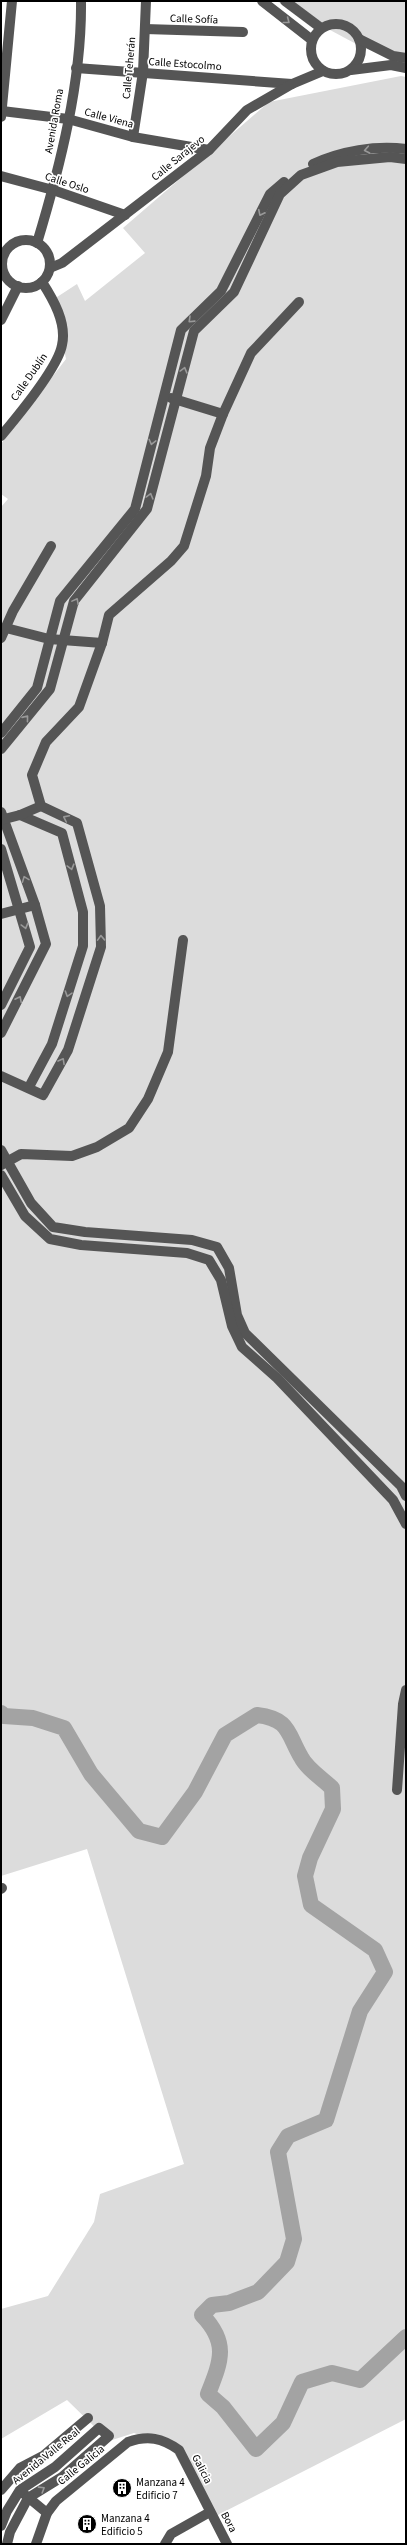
<svg xmlns="http://www.w3.org/2000/svg" width="407" height="2545" viewBox="0 0 407 2545" font-family="'Source Sans 3',sans-serif">
  <rect width="100%" height="100%" fill="#fff"/>
  <g fill="#dcdcdc">
    <polygon points="276,1 406,1 406,63 358,45"/>
    <polygon points="401,76 406,77 406,2419 210,2519 170,2445 134,2433 109,2441 67,2400 1,2439 1,2309 48,2296 94,2222 100,2194 184,2164 87,1849 1,1876 1,507 8,499 1,494 1,444 66,359 54,299 77,284 85,301 145,253 123,228 269,102"/>
  </g>
  <g fill="none" stroke-linecap="round" stroke-linejoin="round">
    <path stroke="#a3a3a3" stroke-width="16" d="M1,1713L4,1716L33,1718L64,1728L91,1774L139,1831L162,1837L195,1792L225,1735L257,1715C290,1719 287,1733 301,1757C307,1769 323,1779 332,1788L333,1809L310,1858L305,1876L311,1905L375,1950L385,1972L360,2011L326,2120L288,2136L278,2152L294,2239L287,2262L258,2292L229,2303L212,2305L202,2315C229,2343 221,2361 208,2394L223,2407L256,2449L283,2423L302,2382L332,2373L360,2380L406,2337"/>
    <g stroke="#555" stroke-width="10">
      <polyline points="262,1 312,40"/>
      <polyline points="285,1 321,28"/>
      <circle cx="336" cy="49" r="25"/>
      <polyline points="145,29 243,32"/>
      <polyline points="359,39 393,56 406,58"/>
      <polyline points="76,68 292,84"/>
      <polyline points="351,70 391,65 406,68"/>
      <polyline points="2,111 68,119 133,137 209,150"/>
      <polyline points="1,117 12,1"/>
      <polyline points="133,137 143,72 146,1"/>
      <path d="M313,164C341,151 376,145 406,149"/>
      <polyline points="1,176 53,190 125,215"/>
      <circle cx="26" cy="264" r="24"/>
      <path d="M37,243C60,167 82,81 81,1"/>
      <polyline points="50,268 62,263 209,150 247,110 292,84 323,71"/>
      <polyline points="1,320 18,286"/>
      <polyline points="171,398 223,414"/>
      <path d="M1,436C17,417 58,368 62,345C67,323 53,299 42,282"/>
      <polyline points="6,628 49,639 102,643"/>
      <polyline points="1,638 13,611 51,546"/>
      <polyline points="1,733 37,688 60,601 135,509 181,330 221,291 270,194 284,182"/>
      <polyline points="1,749 50,689 74,601 147,509 194,331 234,292 280,194 301,175 337,162 390,157 406,159"/>
      <polyline points="1,812 35,905 46,944 1,1033"/>
      <polyline points="20,815 62,833 83,912 83,946 52,1044 29,1087"/>
      <polyline points="1,820 20,815 41,806"/>
      <polyline points="1,849 30,947 1,1005"/>
      <polyline points="1,914 35,905"/>
      <polyline points="1,1076 43,1095 68,1050 101,947 100,906 77,823 41,806 32,775 46,742 79,707 102,643 109,615 171,561 184,546 206,476 210,448 223,414 251,353 299,302"/>
      <polyline points="1,1150 31,1203 53,1227 85,1232 192,1240 217,1247 229,1268 237,1315 245,1333 401,1486 406,1496"/>
      <polyline points="1,1165 21,1154 72,1156 97,1147 129,1128 148,1099 168,1052 183,940"/>
      <polyline points="1,1175 25,1216 50,1239 81,1245 187,1253 209,1260 221,1280 232,1326 242,1347 277,1378 393,1500 406,1524"/>
      <polyline points="397,1790 403,1704 406,1690"/>
      <polyline points="1,1889 2,1888"/>
      <polyline points="1,2490 20,2468 43,2456 88,2418"/>
      <polyline points="24,2494 47,2513"/>
      <polyline points="1,2526 7,2511 20,2490 55,2467 99,2428 109,2436 62,2477 28,2498 10,2532 7,2544"/>
      <path d="M36,2544L47,2513L56,2501L128,2442C148,2435 162,2438 179,2450L227,2544"/>
      <polyline points="165,2544 171,2534 210,2512"/>
    </g>
  </g>
  <defs><path id="oneway-chevron" d="M-2-3.5L2.5 0L-2 3.5" fill="none" stroke-width="1.6" stroke-linecap="round" stroke-linejoin="round"/></defs>
  <g stroke="#999">
    <use href="#oneway-chevron" transform="translate(287 21) rotate(38)"/>
    <use href="#oneway-chevron" transform="translate(367 150) rotate(169)"/>
    <use href="#oneway-chevron" transform="translate(261 213) rotate(116)"/>
    <use href="#oneway-chevron" transform="translate(191 320) rotate(136)"/>
    <use href="#oneway-chevron" transform="translate(184 370) rotate(-75)"/>
    <use href="#oneway-chevron" transform="translate(152 442) rotate(104)"/>
    <use href="#oneway-chevron" transform="translate(150 496) rotate(-75)"/>
    <use href="#oneway-chevron" transform="translate(76 601) rotate(-62)"/>
    <use href="#oneway-chevron" transform="translate(26 718) rotate(-51)"/>
    <use href="#oneway-chevron" transform="translate(66 818) rotate(-154)"/>
    <use href="#oneway-chevron" transform="translate(71 867) rotate(75)"/>
    <use href="#oneway-chevron" transform="translate(25 879) rotate(-111)"/>
    <use href="#oneway-chevron" transform="translate(25 926) rotate(75)"/>
    <use href="#oneway-chevron" transform="translate(101 938) rotate(-92)"/>
    <use href="#oneway-chevron" transform="translate(68 994) rotate(108)"/>
    <use href="#oneway-chevron" transform="translate(19 999) rotate(-63)"/>
    <use href="#oneway-chevron" transform="translate(62 1061) rotate(-61)"/>
    <use href="#oneway-chevron" transform="translate(42 2489) rotate(-32)"/>
  </g>
  <defs>
    <g id="building-disc" transform="scale(1)"><circle r="9.5" fill="#000" stroke="#fff"/><path d="M-4-6H4V6H1V3H-1V6H-4ZM-2.5-4.3h1.7v1.8h-1.7ZM.8-4.3h1.7v1.8H.8ZM-2.5-1h1.7V.8h-1.7ZM.8-1h1.7V.8H.8Z" fill="#fff"/></g>
  </defs>
  <g fill-rule="evenodd">
    <use href="#building-disc" x="122" y="2488"/>
    <use href="#building-disc" x="87" y="2524"/>
  </g>
  <g text-anchor="middle" dominant-baseline="central" stroke-width="3.5" stroke-linejoin="round" paint-order="stroke">
    <g font-size="11" fill="#000" stroke="#fff">
      <text transform="translate(194 19) rotate(2)">Calle Sofía</text>
      <text transform="translate(185 64) rotate(4)">Calle Estocolmo</text>
      <text transform="translate(129 68) rotate(-85)">Calle Teherán</text>
      <text transform="translate(109 118) rotate(15)">Calle Viena</text>
      <text transform="translate(54 121) rotate(-80)">Avenida Roma</text>
      <text transform="translate(178 158) rotate(-39)">Calle Sarajevo</text>
      <text transform="translate(67 183) rotate(18)">Calle Oslo</text>
      <text transform="translate(29 377) rotate(-55)">Calle Dublín</text>
      <text transform="translate(46 2456) rotate(-39)">Avenida Valle Real</text>
      <text transform="translate(81 2465) rotate(-39)">Calle Galicia</text>
      <text transform="translate(202 2469) rotate(63)">Galicia</text>
      <text transform="translate(229 2522) rotate(62)">Bora</text>
    </g>
    <g font-size="11" fill="#000" stroke="#fff" text-anchor="start">
      <text x="136" y="2482">Manzana 4<tspan x="136" dy="13">Edificio 7</tspan></text>
      <text x="101" y="2518">Manzana 4<tspan x="101" dy="13">Edificio 5</tspan></text>
    </g>
  </g>
  <rect width="407" height="2545" fill="none" stroke="#000000" stroke-width="4"/>
</svg>
